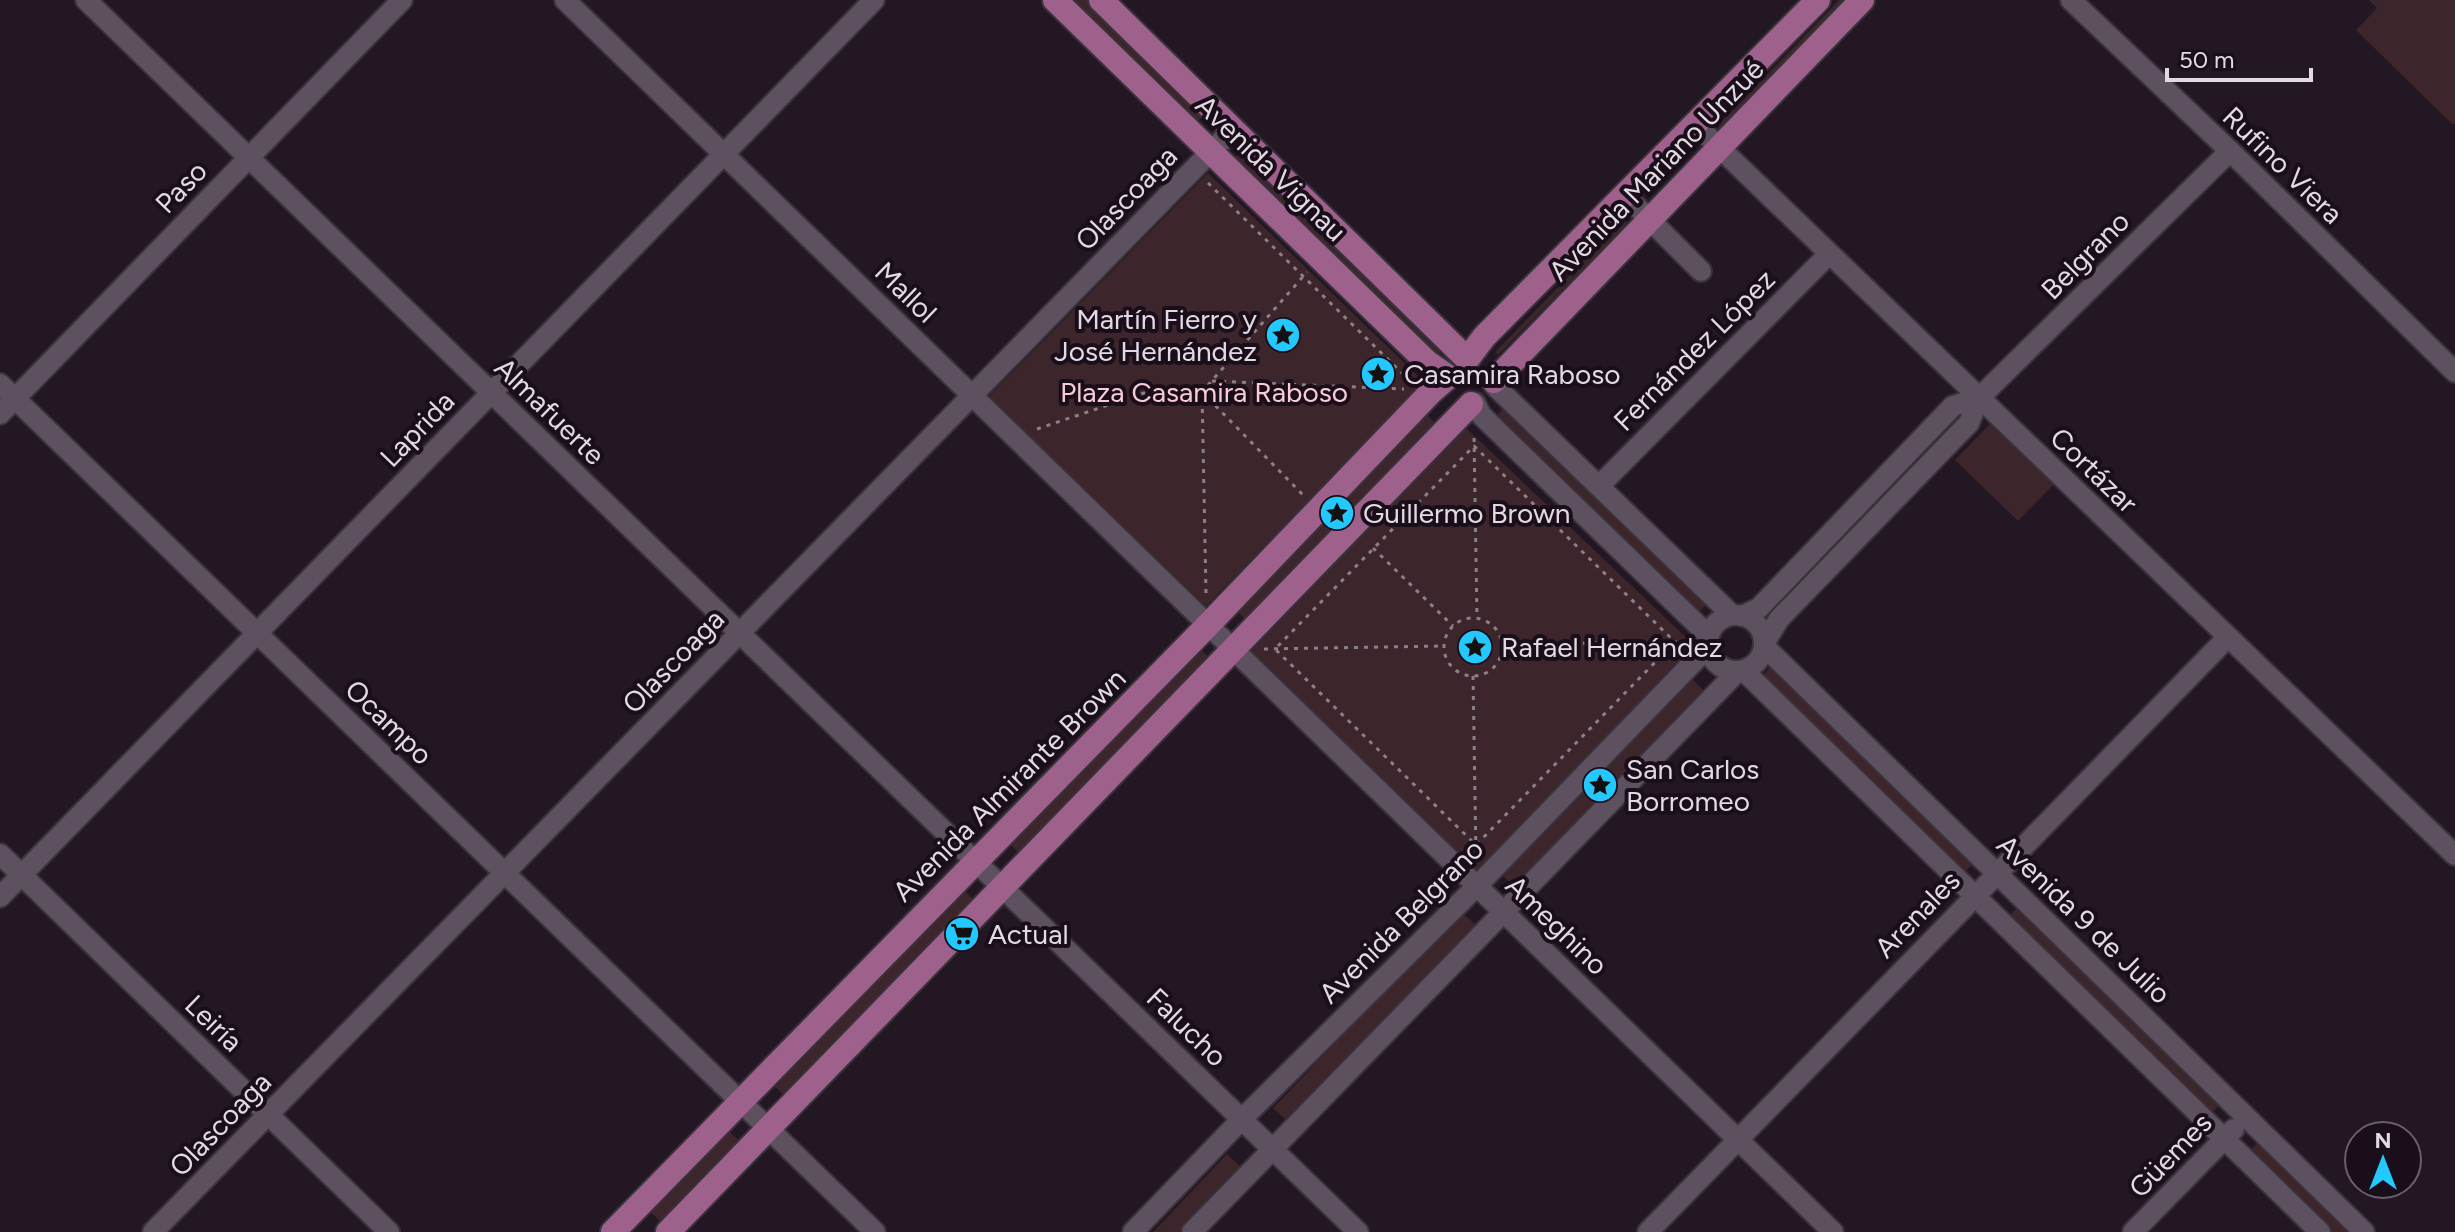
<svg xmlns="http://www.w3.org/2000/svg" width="2455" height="1232" viewBox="0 0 2455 1232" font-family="Figtree,sans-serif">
  <rect width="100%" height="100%" fill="#221723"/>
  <g fill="#3c252b">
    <polygon points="1067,0 1088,0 1204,115 1194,125"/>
    <polygon points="1839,0 1845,0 1720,128 1718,125"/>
    <polygon points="2369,0 2455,0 2455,124 2452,124 2356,30 2377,8"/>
    <polygon points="1242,151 1443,349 1433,359 1231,161"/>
    <polygon points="1208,173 1425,383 1206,606 989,396"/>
    <polygon points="1624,220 1628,223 1498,355 1495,352"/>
    <polygon points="1506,406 1707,604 1697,614 1496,416"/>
    <polygon points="1424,412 1437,425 1248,622 1235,609"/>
    <polygon points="1991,423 2055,483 2018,521 1955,460"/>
    <polygon points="1465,427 1695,646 1481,877 1245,649"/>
    <polygon points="1198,647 1212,660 1023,857 1010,844"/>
    <polygon points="1773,664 1974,863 1964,873 1763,675"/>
    <polygon points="1691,678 1704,691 1515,888 1502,875"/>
    <polygon points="960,886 973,899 785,1096 771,1083"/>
    <polygon points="2018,907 2219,1106 2208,1116 2007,918"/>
    <polygon points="1461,912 1475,924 1287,1121 1273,1108"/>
    <polygon points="727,1129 740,1142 662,1223 648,1210"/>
    <polygon points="2260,1141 2352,1232 2331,1232 2249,1151"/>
    <polygon points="1227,1154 1241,1167 1179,1232 1153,1232"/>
  </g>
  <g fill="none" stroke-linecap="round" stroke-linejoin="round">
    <g stroke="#3a323b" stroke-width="24">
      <g id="minor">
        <polyline points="86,0 1358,1232"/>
        <polyline points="565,0 1833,1232"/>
        <polyline points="2071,0 2230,151 2455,372"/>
        <polyline points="1695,124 2455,855"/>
        <polyline points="1625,195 1701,271"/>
        <polyline points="0,384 875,1232"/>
        <polyline points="1494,385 1732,615"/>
        <polyline points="1475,403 1481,415 1709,636"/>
        <polyline points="0,414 402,0"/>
        <polyline points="1599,486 1829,254"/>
        <circle cx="1736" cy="643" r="28"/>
        <polyline points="1742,616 1759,608 1953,406 1979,398"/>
        <polyline points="1765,642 1779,619 1969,423 1979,398 2230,151"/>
        <polyline points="1765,647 2364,1232"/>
        <polyline points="1744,671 2320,1232"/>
        <polyline points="0,854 389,1232"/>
        <polyline points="0,897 874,0"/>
        <polyline points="153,1232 1233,129"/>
        <polyline points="1133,1232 1242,1119 1477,886 1708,647"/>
        <polyline points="1192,1232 1737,672"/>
        <polyline points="1648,1232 2228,637"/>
        <polyline points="2133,1232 2234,1129"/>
      </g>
    </g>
    <g stroke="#3a323b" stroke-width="28">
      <g id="major">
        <polyline points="1055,0 1427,362 1447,376"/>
        <polyline points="1101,0 1465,357"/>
        <polyline points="1469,357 1484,337 1818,0"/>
        <polyline points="1494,381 1862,0"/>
        <polyline points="613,1232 1208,625 1431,392 1446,379"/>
        <polyline points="668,1232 1471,404"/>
      </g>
    </g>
    <g stroke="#89808a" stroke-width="3" stroke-dasharray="4 6" stroke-linecap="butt">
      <polyline points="1208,183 1411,382"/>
      <polyline points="1212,381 1404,389"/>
      <polyline points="1037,429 1144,393 1202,392 1304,496"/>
      <polyline points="1474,438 1477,618"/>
      <polygon points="1474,446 1675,642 1476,845 1275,649"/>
      <polyline points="1373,548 1453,626"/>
      <polyline points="1206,593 1202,392 1307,272"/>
      <circle cx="1473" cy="647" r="29"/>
      <polyline points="1503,644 1687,642"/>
      <polyline points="1264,649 1444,646"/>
      <polyline points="1473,676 1476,858"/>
    </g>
    <use href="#minor" stroke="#5d505f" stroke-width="20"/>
    <use href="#major" stroke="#9d618b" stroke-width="24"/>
  </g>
  <defs>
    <g id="sight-disc" transform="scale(1.8)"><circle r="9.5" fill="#23c9fe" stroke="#190e1a"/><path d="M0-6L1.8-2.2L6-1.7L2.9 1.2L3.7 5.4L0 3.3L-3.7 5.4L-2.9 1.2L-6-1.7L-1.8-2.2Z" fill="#111"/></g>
    <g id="supermarket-disc" transform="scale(1.8)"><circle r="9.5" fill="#23c9fe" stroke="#190e1a"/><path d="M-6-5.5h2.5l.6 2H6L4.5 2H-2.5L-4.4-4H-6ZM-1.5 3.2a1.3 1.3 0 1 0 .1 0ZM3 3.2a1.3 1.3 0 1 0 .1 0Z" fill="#111"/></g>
  </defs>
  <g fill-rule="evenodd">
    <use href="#sight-disc" x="1283" y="335"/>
    <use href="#sight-disc" x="1378" y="374"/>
    <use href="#sight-disc" x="1337" y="513"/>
    <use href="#sight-disc" x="1475" y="647"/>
    <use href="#sight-disc" x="1600" y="785"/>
    <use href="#supermarket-disc" x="962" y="934"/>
  </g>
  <g text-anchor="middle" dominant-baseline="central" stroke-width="8" stroke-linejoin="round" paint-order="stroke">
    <g font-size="28" fill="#e2dae3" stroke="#190e1a">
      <text transform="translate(2283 165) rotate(44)">Rufino Viera</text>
      <text transform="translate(1271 168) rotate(44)">Avenida Vignau</text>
      <text transform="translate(1656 170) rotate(-46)">Avenida Mariano Unzué</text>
      <text transform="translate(181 187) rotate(-46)">Paso</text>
      <text transform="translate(1126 198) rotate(-46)">Olascoaga</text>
      <text transform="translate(2085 255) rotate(-45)">Belgrano</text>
      <text transform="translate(906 292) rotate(44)">Mallol</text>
      <text transform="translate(1694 350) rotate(-45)">Fernández López</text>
      <text transform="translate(550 411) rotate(44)">Almafuerte</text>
      <text transform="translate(417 429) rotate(-46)">Laprida</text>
      <text transform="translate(2094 470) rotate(44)">Cortázar</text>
      <text transform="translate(673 661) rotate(-46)">Olascoaga</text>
      <text transform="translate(389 722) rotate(44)">Ocampo</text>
      <text transform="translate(1009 785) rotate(-45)">Avenida Almirante Brown</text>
      <text transform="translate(1917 914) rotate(-46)">Arenales</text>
      <text transform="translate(2084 919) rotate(44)">Avenida 9 de Julio</text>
      <text transform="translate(1401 921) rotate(-45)">Avenida Belgrano</text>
      <text transform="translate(1557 925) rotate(44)">Ameghino</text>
      <text transform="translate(214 1023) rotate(44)">Leiría</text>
      <text transform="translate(1187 1027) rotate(44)">Falucho</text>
      <text transform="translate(220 1124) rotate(-46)">Olascoaga</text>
      <text transform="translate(2170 1155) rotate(-46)">Güemes</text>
    </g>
    <g font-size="28" fill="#e2dae3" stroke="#190e1a" text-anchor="start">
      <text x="1257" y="319" text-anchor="end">Martín Fierro y<tspan x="1257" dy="32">José Hernández</tspan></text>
      <text x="1404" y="374">Casamira Raboso</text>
      <text x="1363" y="513">Guillermo Brown</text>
      <text x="1501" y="647">Rafael Hernández</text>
      <text x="1626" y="769">San Carlos<tspan x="1626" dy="32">Borromeo</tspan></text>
      <text x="988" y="934">Actual</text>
    </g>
    <g font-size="28" fill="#f9cbd6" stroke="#190e1a">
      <text x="1204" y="392">Plaza Casamira Raboso</text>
    </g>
  </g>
  <g transform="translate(2383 1160)"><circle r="38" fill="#190e1a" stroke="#69606a" stroke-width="2"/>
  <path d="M0-6L14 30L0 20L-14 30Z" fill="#23c9fe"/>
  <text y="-12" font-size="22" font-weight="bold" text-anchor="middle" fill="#e2dae3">N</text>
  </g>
  <path d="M2167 68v12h144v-12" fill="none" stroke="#e2dae3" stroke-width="4"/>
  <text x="2179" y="68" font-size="24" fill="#e2dae3" stroke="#190e1a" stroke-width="6" paint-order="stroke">50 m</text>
</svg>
